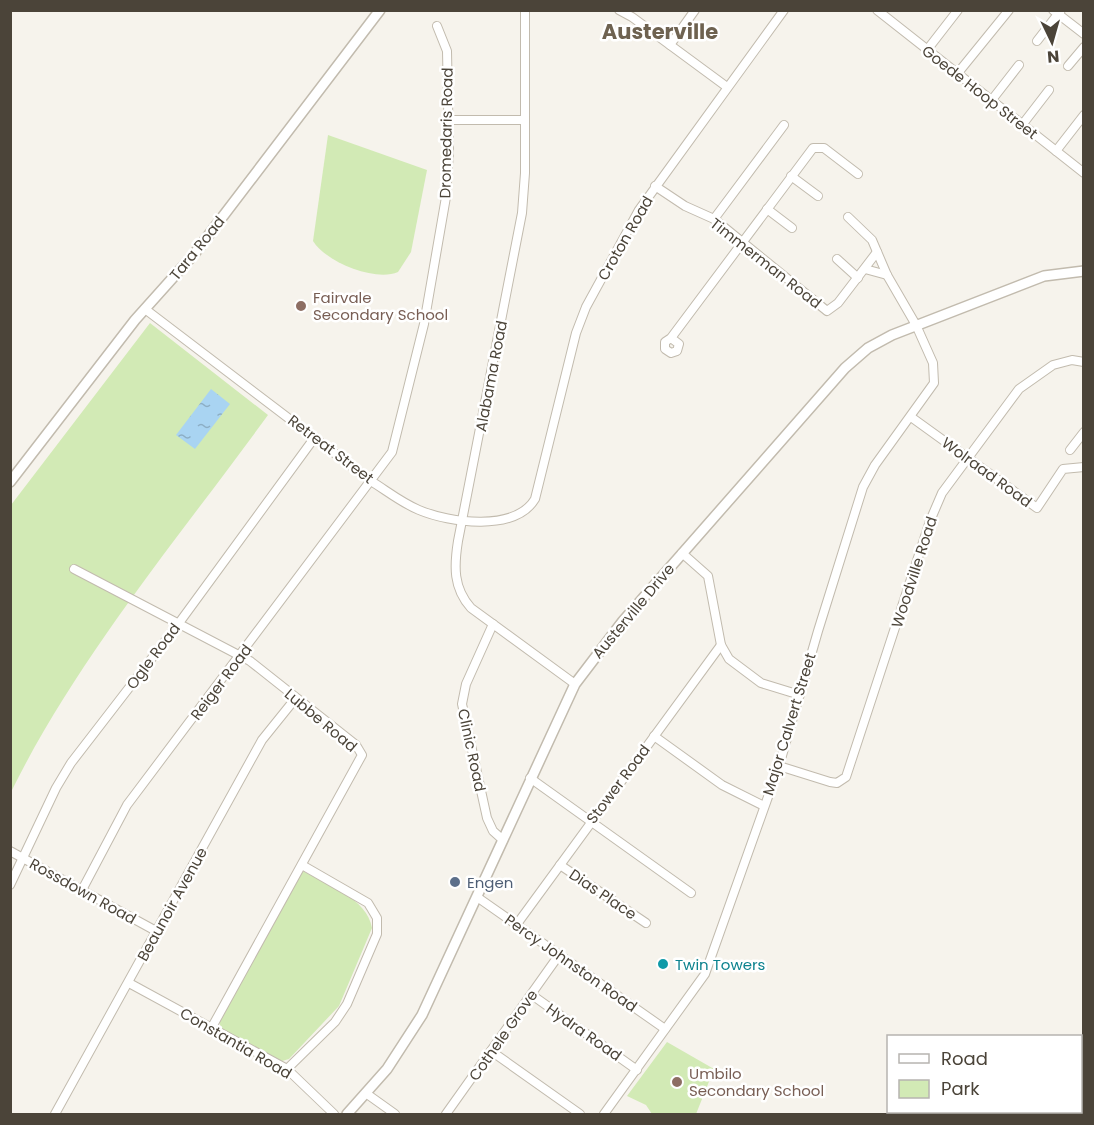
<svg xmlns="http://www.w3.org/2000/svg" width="1094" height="1125" viewBox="0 0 1094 1125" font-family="Poppins,sans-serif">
  <defs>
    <pattern id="water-ripples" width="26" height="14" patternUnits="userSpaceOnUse" patternTransform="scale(1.5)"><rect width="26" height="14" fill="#a9d4f2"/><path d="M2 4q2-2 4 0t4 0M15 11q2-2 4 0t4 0" fill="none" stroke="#8caec5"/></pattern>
  </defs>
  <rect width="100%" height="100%" fill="#f6f3ec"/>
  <g fill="#d2eab5">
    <path d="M328,135L427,170L411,252L398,272C375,282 326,262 313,241Z"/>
    <path d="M150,323L268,415C180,536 77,658 11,792V505Z"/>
    <path d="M303,871C327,885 367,898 372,928L339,1006L289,1059L282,1061L220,1028V1020Z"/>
    <polygon points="667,1042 714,1069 696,1114 652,1114 646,1105 627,1096"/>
  </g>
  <polygon fill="url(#water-ripples)" points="211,389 230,404 195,449 176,435"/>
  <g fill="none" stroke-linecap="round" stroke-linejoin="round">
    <g stroke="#c2bbae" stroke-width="10">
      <g id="minor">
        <path d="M525,10V173L522,213L458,541C454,566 453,588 471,608L575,684"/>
        <polyline points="619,10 632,17 727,87"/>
        <polyline points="877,10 1084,173"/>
        <polyline points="1053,10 1084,34"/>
        <polyline points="1037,41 1061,10"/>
        <polyline points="670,45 695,10"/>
        <polyline points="927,50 958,10"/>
        <polyline points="1068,66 1084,47"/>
        <polyline points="957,74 1009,10"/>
        <polyline points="991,101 1019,65"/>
        <polyline points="449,120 525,120"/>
        <polyline points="1022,125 1049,90"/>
        <polyline points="1056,151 1084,115"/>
        <polyline points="791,176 818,196"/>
        <polyline points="655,186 685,206 714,219 827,311 838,303 877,252"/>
        <polyline points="767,209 792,228"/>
        <polyline points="714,219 784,125"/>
        <polyline points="837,259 858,278"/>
        <polyline points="865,269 887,275"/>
        <path d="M145,309L371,481C387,491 402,503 419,510C450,523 515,532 535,499L576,333L586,307L639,210L784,10"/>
        <polyline points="671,338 679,344 677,351 671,353 665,349 665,342 671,338 813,148 824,148 858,174"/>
        <polyline points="911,417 1037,508 1063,469 1084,467"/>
        <polyline points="1070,450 1084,432"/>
        <polyline points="682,553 708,576 721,645 729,659 761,683 800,695"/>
        <polyline points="74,569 250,661 356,745 362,755 212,1027"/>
        <polyline points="493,624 466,684 462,704 487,818 493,831 503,840"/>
        <polyline points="654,736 722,785 764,806"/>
        <polyline points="779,766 830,782 837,783 846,777 930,521 942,493 1019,389 1053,365 1072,360 1084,362"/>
        <polyline points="530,778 691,893"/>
        <polyline points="10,851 156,931"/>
        <polyline points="560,865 646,923"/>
        <polyline points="10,885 56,788 71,763 179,623 315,437"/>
        <polyline points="82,890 127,805 392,452 424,324 446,197 449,152 447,51 437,26"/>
        <polyline points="477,897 665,1029"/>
        <polyline points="517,924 721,645"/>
        <polyline points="129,983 287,1069 334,1114"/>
        <polyline points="532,995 637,1070"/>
        <polyline points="491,1051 580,1114"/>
        <polyline points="287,1069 335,1022 347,1004 377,934 377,918 368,903 302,865"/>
        <polyline points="367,1094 395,1114"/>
        <polyline points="55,1114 262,740 295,699"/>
        <polyline points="446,1114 559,955"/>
        <polyline points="604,1114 705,974 779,766 818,631 863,487 875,465 934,383 933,363 916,325 887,275 872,240 848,217"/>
      </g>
    </g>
    <g stroke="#c2bbae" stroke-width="12">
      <g id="tertiary">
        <polyline points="10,482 135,320 195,253 380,10"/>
        <polyline points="347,1114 387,1069 422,1015 575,684 623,621 845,368 868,348 892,335 1044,276 1084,271"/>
      </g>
    </g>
    <use href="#minor" stroke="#fff" stroke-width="8"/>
    <use href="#tertiary" stroke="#fff" stroke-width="9"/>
  </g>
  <g fill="#8d6e63" stroke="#fff" stroke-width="2">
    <circle cx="301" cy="306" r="6"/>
    <circle cx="677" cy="1082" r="6"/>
  </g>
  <circle fill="#5c6f8a" stroke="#fff" stroke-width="2" cx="455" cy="882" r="6"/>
  <circle fill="#0f9aa8" stroke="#fff" stroke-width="2" cx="663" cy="964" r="6"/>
  <g text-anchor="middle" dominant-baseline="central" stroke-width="5" stroke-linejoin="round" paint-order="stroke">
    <g font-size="15" fill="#4b4439" stroke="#fff">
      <text transform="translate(980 92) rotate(38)">Goede Hoop Street</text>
      <text transform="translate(446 133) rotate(-89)">Dromedaris Road</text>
      <text transform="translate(625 238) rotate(-60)">Croton Road</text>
      <text transform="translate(197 248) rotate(-51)">Tara Road</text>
      <text transform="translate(766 263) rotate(38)">Timmerman Road</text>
      <text transform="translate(491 376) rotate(-79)">Alabama Road</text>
      <text transform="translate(331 449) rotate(37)">Retreat Street</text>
      <text transform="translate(987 472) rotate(36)">Wolraad Road</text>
      <text transform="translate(914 572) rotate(-72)">Woodville Road</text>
      <text transform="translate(633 611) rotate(-50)">Austerville Drive</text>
      <text transform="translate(153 656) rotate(-53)">Ogle Road</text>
      <text transform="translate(221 682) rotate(-53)">Reiger Road</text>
      <text transform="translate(321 720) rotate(40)">Lubbe Road</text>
      <text transform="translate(789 724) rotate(-73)">Major Calvert Street</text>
      <text transform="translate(472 750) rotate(78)">Clinic Road</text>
      <text transform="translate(618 784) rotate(-53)">Stower Road</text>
      <text transform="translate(83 891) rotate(29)">Rossdown Road</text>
      <text transform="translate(603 894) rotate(34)">Dias Place</text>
      <text transform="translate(172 904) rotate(-61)">Beaunoir Avenue</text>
      <text transform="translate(571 963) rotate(35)">Percy Johnston Road</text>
      <text transform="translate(584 1032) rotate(35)">Hydra Road</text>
      <text transform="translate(503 1035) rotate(-55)">Cothele Grove</text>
      <text transform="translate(236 1043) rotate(30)">Constantia Road</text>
    </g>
    <g font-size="15" fill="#785e54" stroke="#fff" text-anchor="start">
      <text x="313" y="297">Fairvale<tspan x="313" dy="17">Secondary School</tspan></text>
      <text x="689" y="1073">Umbilo<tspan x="689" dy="17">Secondary School</tspan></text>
    </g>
    <g font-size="15" fill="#4e5e75" stroke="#fff" text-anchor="start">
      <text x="467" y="882">Engen</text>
    </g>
    <g font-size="15" fill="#0d838f" stroke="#fff" text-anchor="start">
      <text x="675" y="964">Twin Towers</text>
    </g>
    <g font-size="21" font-weight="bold" fill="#6e6250" stroke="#fff">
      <text x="660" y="31">Austerville</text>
    </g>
  </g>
  <rect width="1094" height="1125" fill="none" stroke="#4b4439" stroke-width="24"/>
  <rect x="887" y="1035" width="195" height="78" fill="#ffffff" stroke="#b7b4b0" stroke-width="1.5"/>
  <rect x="899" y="1054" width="30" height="9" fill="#ffffff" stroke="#b7b4b0" stroke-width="1.5"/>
  <text x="941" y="1065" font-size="18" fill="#4b4439">Road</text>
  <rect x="899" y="1080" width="30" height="18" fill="#d2eab5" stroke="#b7b4b0" stroke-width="1.5"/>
  <text x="941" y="1095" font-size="18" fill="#4b4439">Park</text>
  <g transform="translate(1052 42) rotate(175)" stroke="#ffffff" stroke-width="4.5" paint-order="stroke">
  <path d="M0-4.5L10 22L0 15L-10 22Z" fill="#4b4439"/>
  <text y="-9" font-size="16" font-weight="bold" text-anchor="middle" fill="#4b4439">N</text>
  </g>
</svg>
